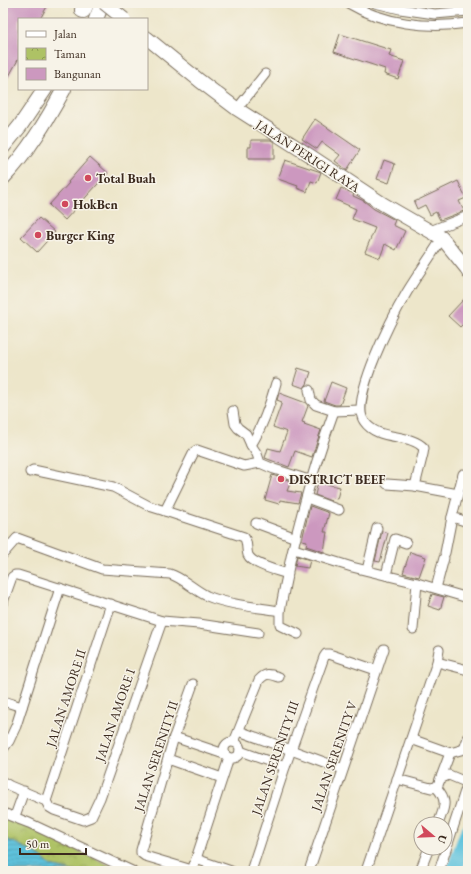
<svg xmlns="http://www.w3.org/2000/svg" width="471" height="874" viewBox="0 0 471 874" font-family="'EB Garamond',serif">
  <defs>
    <pattern id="park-crowns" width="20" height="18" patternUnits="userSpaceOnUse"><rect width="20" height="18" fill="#aec265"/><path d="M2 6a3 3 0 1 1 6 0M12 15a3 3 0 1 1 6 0" fill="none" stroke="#8f9e53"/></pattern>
    <pattern id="water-rules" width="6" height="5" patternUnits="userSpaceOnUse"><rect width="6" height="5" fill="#5fc3dd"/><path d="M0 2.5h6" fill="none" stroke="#509fb3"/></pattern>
  </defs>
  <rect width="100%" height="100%" fill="#f7f3e8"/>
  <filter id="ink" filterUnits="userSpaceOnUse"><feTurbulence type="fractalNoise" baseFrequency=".025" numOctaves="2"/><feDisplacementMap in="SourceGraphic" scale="8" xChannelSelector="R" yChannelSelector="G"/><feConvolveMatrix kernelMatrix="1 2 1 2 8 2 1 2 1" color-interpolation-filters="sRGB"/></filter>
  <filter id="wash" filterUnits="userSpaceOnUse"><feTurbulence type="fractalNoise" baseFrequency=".012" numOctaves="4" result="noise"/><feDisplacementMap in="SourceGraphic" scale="16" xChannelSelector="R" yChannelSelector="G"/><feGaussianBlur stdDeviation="0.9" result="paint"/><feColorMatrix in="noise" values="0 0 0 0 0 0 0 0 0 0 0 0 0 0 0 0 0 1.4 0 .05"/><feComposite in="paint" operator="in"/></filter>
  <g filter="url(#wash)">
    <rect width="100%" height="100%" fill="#ede6ca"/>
    <polygon fill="url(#park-crowns)" stroke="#747642" points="3,815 121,871 3,871"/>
    <polygon fill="url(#water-rules)" stroke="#4d767e" points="3,838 20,845 41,857 51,866 72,871 3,871"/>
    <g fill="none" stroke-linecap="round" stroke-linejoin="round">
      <polyline stroke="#5fc3dd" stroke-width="16" points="454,871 468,832"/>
    </g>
    <g id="blocks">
      <g fill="#cc98bf">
        <polygon points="3,3 49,3 40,19 19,19 19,58 3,87"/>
        <polygon points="340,34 391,50 389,56 404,61 398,79 384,74 385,69 334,52"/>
        <polygon points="315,119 360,150 347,170 335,161 340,155 322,142 317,149 302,139"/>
        <polygon points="251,140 271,140 274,142 274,159 248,159 248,147 251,147"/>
        <polygon points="90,157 108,173 65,220 49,205 69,183 68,182"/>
        <polygon points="285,160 321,172 317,183 311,181 307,192 297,188 298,186 278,179"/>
        <polygon points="384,160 395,164 389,183 377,179"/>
        <polygon points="458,181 466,198 459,201 464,211 440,220 436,212 430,215 425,205 417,209 414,202"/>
        <polygon points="341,188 352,193 354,194 353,196 364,201 374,209 395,220 393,225 405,231 396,250 385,244 380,258 365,252 375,228 352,219 356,209 336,200"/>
        <polygon points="39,218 55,232 37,252 21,237"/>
        <polygon points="464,299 468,303 468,319 460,327 448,316"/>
        <polygon points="298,368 311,372 307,384 304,388 293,384"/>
        <polygon points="331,382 346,388 340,405 335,405 324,401"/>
        <polygon points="279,393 306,403 308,406 302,422 305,423 304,424 321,430 312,457 295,451 289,467 265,458 268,448 280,451 287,432 273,427 282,402 277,400"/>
        <polygon points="272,475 291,481 287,491 301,493 298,503 280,500 279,504 265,500"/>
        <polygon points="318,482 340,487 337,499 332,498 331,501 315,495"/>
        <polygon points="310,506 329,513 324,532 327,532 324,552 306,546 307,541 302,540"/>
        <polygon points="382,531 388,533 380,562 375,561"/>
        <polygon points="410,552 426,557 419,577 403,573"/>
        <polygon points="297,556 310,560 308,568 295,566"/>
        <polygon points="432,594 444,597 440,610 428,606"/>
      </g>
    </g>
  </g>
  <g filter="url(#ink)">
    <use href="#blocks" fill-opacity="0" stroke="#796c5a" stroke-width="1"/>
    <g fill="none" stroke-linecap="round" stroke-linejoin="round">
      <g stroke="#796c5a" stroke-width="11">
        <g id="street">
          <path d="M348,3C383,24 428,29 468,23"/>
          <polyline points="375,3 400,9 435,14 468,11"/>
          <polyline points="237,109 265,74"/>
          <polyline points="430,231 468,216"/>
          <polyline points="233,411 235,424 238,428 246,434 251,445 257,454 260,463 274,469 312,481"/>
          <polyline points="334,411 360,410"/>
          <path d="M251,445C263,426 270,405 276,383"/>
          <polyline points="30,472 33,470 113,487 149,506 165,511 194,452 197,450 244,466 260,463"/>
          <polyline points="463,474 452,517 468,522"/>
          <polyline points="387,484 415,486 458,494"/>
          <path d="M415,486L423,454L424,448C409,432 378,442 364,421C349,400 394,314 407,292C418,274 431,256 442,238"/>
          <polyline points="307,498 339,510"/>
          <path d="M165,511L244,537C248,542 246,549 248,555C252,564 278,571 288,574"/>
          <polyline points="256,523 296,538"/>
          <polyline points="294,549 352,567 417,583 468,598"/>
          <polyline points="445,553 452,517"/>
          <path d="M3,554L17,538L102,569L170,574C183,578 194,590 207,596C229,605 256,607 280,611"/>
          <polyline points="367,570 377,528"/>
          <polyline points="386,575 395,539 406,543"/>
          <polyline points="436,588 444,558"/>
          <polyline points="3,602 12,577 15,575 18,575 162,621 199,624 258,633"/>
          <polyline points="413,629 417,583"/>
          <path d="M298,634L281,626L280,624V611C292,545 311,474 334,411L316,405L311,400L309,390"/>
          <polyline points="437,662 468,670"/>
          <polyline points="3,701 22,707"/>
          <polyline points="239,731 343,769"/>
          <polyline points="174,737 224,754"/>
          <polyline points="411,739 450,753"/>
          <circle cx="232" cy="750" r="8"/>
          <path d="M234,742L259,680C266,672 270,674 279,677"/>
          <polyline points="3,749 9,741 16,726 60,588"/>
          <polyline points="464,749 468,738"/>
          <polyline points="240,751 285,767"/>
          <polyline points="450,753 468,748"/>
          <polyline points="168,759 222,778"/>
          <polyline points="397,779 431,788 436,787"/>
          <polyline points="440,779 449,775 468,783"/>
          <polyline points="3,782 10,786 46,801 49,807 54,810 83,820 91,817 100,798 162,621"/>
          <path d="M436,787C449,801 444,808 438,824"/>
          <polyline points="436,787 438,785 450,753"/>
          <polyline points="46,801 111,604"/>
          <polyline points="3,813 29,823 132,871"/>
          <polyline points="15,816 24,791"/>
          <polyline points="196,859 231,871"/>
          <polyline points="192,870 145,856 141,853 141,850 174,737 193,684"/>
          <polyline points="192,871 229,758"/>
          <polyline points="251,871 285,767 324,657 326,654 329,654 376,670"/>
          <polyline points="309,871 384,649"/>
          <polyline points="366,871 437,662 439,650"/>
          <polyline points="420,871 429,848"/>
          <polyline points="439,871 468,782"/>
        </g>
      </g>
      <g stroke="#796c5a" stroke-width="15">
        <polyline id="secondary" points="147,38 200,81 237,109 312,157 383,204 442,238 467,269 468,272"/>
      </g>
      <g stroke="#796c5a" stroke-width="16">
        <g id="primary">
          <polyline points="96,19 100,9 106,3"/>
          <polyline points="3,147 20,126 45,89"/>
          <path d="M3,178C28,152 47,120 64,89"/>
        </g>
      </g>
      <g stroke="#796c5a" stroke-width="18">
        <polyline id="highway" points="83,10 86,3"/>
      </g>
      <use href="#street" stroke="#fff" stroke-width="9"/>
      <use href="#secondary" stroke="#fff" stroke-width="13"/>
      <use href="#primary" stroke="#fff" stroke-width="14"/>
      <use href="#highway" stroke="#fff" stroke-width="16"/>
      <g stroke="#796c5a" stroke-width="15" stroke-linecap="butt">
        <polyline id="secondary-bridge" points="104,3 124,19"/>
      </g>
      <use href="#secondary-bridge" stroke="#fff" stroke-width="13"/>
    </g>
  </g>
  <g fill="#d1495b" stroke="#f7f3e8" stroke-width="1.5">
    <circle cx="88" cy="178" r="4"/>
    <circle cx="65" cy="204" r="4"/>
    <circle cx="38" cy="235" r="4"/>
    <circle cx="281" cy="479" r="4"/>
  </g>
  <g text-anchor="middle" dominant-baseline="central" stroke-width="3" stroke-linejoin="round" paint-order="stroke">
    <g font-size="13" fill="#3b2a1e" stroke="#f7f3e8">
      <text transform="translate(308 156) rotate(33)">JALAN PERIGI RAYA</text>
      <text transform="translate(66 698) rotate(-72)">JALAN AMORE II</text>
      <text transform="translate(115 715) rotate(-71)">JALAN AMORE I</text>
      <text transform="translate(156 756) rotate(-72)">JALAN SERENITY II</text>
      <text transform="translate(334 756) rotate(-71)">JALAN SERENITY V</text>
      <text transform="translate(275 758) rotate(-71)">JALAN SERENITY III</text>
    </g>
    <g font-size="13" font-weight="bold" fill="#3b2a1e" stroke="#f7f3e8" text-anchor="start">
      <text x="96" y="178">Total Buah</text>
      <text x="73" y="204">HokBen</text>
      <text x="46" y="235">Burger King</text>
      <text x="289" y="479">DISTRICT BEEF</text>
    </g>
  </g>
  <rect width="471" height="874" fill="none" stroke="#f7f3e8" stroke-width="16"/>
  <rect x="18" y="18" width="130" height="72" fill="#f7f3e8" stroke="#aca397"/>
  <rect x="26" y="31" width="20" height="6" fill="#ffffff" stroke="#aca397"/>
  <text x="54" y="38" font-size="12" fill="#3b2a1e">Jalan</text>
  <rect x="26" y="48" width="20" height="12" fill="url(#park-crowns)" stroke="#aca397"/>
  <text x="54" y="58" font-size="12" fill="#3b2a1e">Taman</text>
  <rect x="26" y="68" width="20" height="12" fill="#cc98bf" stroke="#aca397"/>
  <text x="54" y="78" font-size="12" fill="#3b2a1e">Bangunan</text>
  <g transform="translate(433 836) rotate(109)"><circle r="19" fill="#f7f3e8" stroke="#aca397"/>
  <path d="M0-3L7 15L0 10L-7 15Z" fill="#d1495b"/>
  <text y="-6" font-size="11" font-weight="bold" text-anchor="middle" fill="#3b2a1e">U</text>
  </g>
  <path d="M20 848v6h66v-6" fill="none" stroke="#3b2a1e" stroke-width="2"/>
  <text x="26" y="848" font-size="12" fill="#3b2a1e" stroke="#f7f3e8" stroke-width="3" paint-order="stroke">50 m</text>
</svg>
